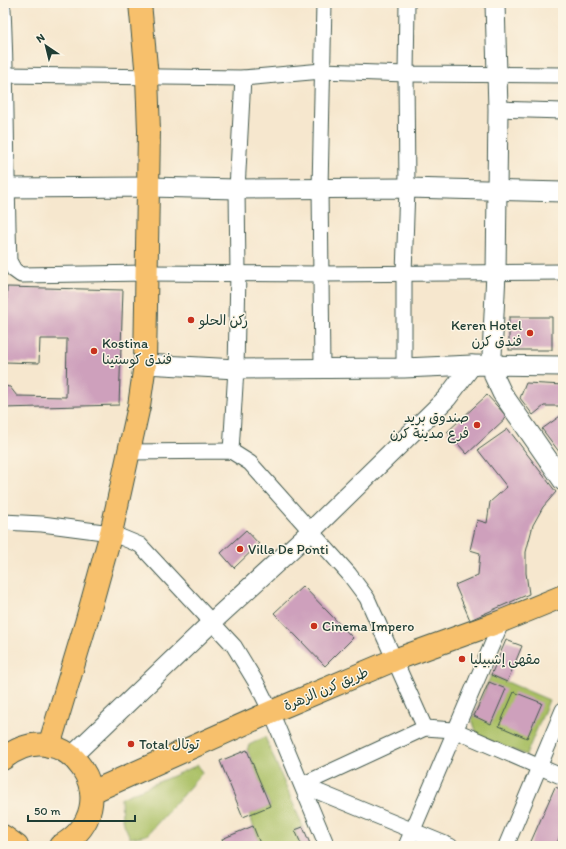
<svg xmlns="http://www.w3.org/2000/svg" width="566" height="849" viewBox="0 0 566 849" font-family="Itim,'Playpen Sans Arabic',sans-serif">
  <rect width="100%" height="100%" fill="#fcf5e5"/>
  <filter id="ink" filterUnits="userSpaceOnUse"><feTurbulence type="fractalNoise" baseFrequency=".025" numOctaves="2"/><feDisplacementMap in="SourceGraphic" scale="8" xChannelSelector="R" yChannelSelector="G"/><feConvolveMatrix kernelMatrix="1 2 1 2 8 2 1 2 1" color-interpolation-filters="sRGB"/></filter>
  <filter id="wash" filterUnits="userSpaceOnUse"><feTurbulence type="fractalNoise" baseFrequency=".012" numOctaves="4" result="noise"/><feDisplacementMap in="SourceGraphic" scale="16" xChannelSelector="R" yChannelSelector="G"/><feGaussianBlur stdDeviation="0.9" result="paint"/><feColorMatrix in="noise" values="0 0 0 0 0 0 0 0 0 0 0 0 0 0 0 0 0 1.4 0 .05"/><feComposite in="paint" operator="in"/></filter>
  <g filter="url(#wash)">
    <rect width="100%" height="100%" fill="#f6e7ce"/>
    <g fill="#a9bf64" stroke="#647e4c">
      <polygon points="491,675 549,700 526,755 478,736 472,720"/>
      <polygon points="265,737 303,827 295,830 301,846 261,846 249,814 270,806 247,750 249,745"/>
      <polygon points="198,765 202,773 147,835 130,838 122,819 121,798"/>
    </g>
    <g id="blocks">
      <g fill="#cea0bc">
        <polygon points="7,287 123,290 119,405 3,408 3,386 10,387 17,396 66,397 67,339 40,339 39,363 5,362"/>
        <rect x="509" y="317" width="43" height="33"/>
        <polygon points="526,383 563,385 563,406 544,406 533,415 520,398"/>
        <polygon points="487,395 507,417 467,454 447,432"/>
        <polygon points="563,414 563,457 542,429"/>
        <polygon points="508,429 556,492 543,507 533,525 526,552 526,573 529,594 470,620 455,585 478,575 480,553 470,550 477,520 487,523 490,502 507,487 478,450"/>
        <polygon points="246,530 259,544 234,568 221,553"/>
        <polygon points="303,586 353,638 325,666 274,613"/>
        <polygon points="506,640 522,646 507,682 491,675"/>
        <polygon points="489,682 506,689 491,724 474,716"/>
        <polygon points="514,692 542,703 527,738 499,726"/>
        <polygon points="247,750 270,806 243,817 220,761"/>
        <polygon points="555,787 563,790 563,828 556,846 529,846"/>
        <polygon points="253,826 261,846 225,846 222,839"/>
        <polygon points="303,827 311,846 302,846 295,830"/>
      </g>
    </g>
  </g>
  <g filter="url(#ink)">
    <use href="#blocks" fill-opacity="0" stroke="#3f564b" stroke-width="1"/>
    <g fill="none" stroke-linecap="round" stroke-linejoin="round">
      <g stroke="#3f564b" stroke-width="17">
        <g id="minor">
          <path d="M3,9C7,93 6,177 9,261L14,270L21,275L147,273L321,274L563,272"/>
          <polyline points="3,75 243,78 322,71 406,74 563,75"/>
          <polyline points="498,109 563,111"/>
          <polyline points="322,368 320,188 324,3"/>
          <polyline points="404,368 404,273 407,188 406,74 407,3"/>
          <polyline points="231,451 236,369 238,273 237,189 243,78"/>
          <polyline points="130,452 231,451 250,463 349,574 367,598 425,728"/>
          <polyline points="3,522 42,524 111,533 140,545 234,646 257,684 271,712 327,846"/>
          <polyline points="406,846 502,621"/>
          <polyline points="450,846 302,785 425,728 454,730 563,777"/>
          <polyline points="506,846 563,710"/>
        </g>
      </g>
      <g stroke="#3f564b" stroke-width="21">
        <g id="tertiary">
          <polyline points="495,3 498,109 496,273 492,355 494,376 502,393 563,481"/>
          <polyline points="3,188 148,187 237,189 407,188 563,192"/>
          <polyline points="145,364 236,369 404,368 472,365 563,366"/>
          <polyline points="72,756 211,623 310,532 447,398 472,365"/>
        </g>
      </g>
      <g stroke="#3f564b" stroke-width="24">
        <polyline id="primary" points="49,746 86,623 111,533 139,406 145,364 149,131 147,77 140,3"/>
      </g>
      <g stroke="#3f564b" stroke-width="24">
        <g id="trunk">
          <path d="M3,759C66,708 132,806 60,846"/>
          <polyline points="92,792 271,712 394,660 502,621 563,596"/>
          <polyline points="3,836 17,846"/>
        </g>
      </g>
      <use href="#minor" stroke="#fff" stroke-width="15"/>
      <use href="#tertiary" stroke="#fff" stroke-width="19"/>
      <use href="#primary" stroke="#f7c06c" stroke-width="22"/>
      <use href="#trunk" stroke="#f7c06c" stroke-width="22"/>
    </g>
  </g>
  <g fill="#c8321e" stroke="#fcf5e5" stroke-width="1.5">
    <circle cx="191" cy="320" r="4"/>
    <circle cx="530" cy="333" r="4"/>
    <circle cx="94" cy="351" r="4"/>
    <circle cx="477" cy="425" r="4"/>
    <circle cx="240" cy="549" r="4"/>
    <circle cx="314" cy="626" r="4"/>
    <circle cx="462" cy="659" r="4"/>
    <circle cx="131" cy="744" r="4"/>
  </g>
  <g text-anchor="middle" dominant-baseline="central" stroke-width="3" stroke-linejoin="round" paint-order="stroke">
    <g font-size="14" fill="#1f3d34" stroke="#fcf5e5" text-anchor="start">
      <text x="199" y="320">ركن الحلو</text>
      <text x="522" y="325" text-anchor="end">Keren Hotel<tspan x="522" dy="16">فندق كرن</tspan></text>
      <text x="102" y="343">Kostina<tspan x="102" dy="16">فندق كوستينا</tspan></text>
      <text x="469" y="417" text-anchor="end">صندوق بريد<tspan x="469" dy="16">فرع مدينة كرن</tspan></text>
      <text x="248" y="549">Villa De Ponti</text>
      <text x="322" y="626">Cinema Impero</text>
      <text x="470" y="659">مقهى إشبيليا</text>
      <text x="139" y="744">Total توتال</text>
    </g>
    <g font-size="14" fill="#1f3d34" stroke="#fcf5e5">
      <text transform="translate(326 689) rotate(-23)">طريق كرن الزهرة</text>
    </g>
  </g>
  <rect width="566" height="849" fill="none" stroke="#fcf5e5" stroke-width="16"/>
  <g transform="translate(46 46) rotate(325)" stroke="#fcf5e5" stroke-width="3" paint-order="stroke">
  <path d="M0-3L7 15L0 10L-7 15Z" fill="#1f3d34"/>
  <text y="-6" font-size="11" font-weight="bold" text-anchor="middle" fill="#1f3d34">N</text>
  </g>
  <path d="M28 815v6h107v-6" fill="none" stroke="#1f3d34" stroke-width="2"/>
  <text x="34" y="815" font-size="12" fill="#1f3d34" stroke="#fcf5e5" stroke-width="3" paint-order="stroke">50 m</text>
</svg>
